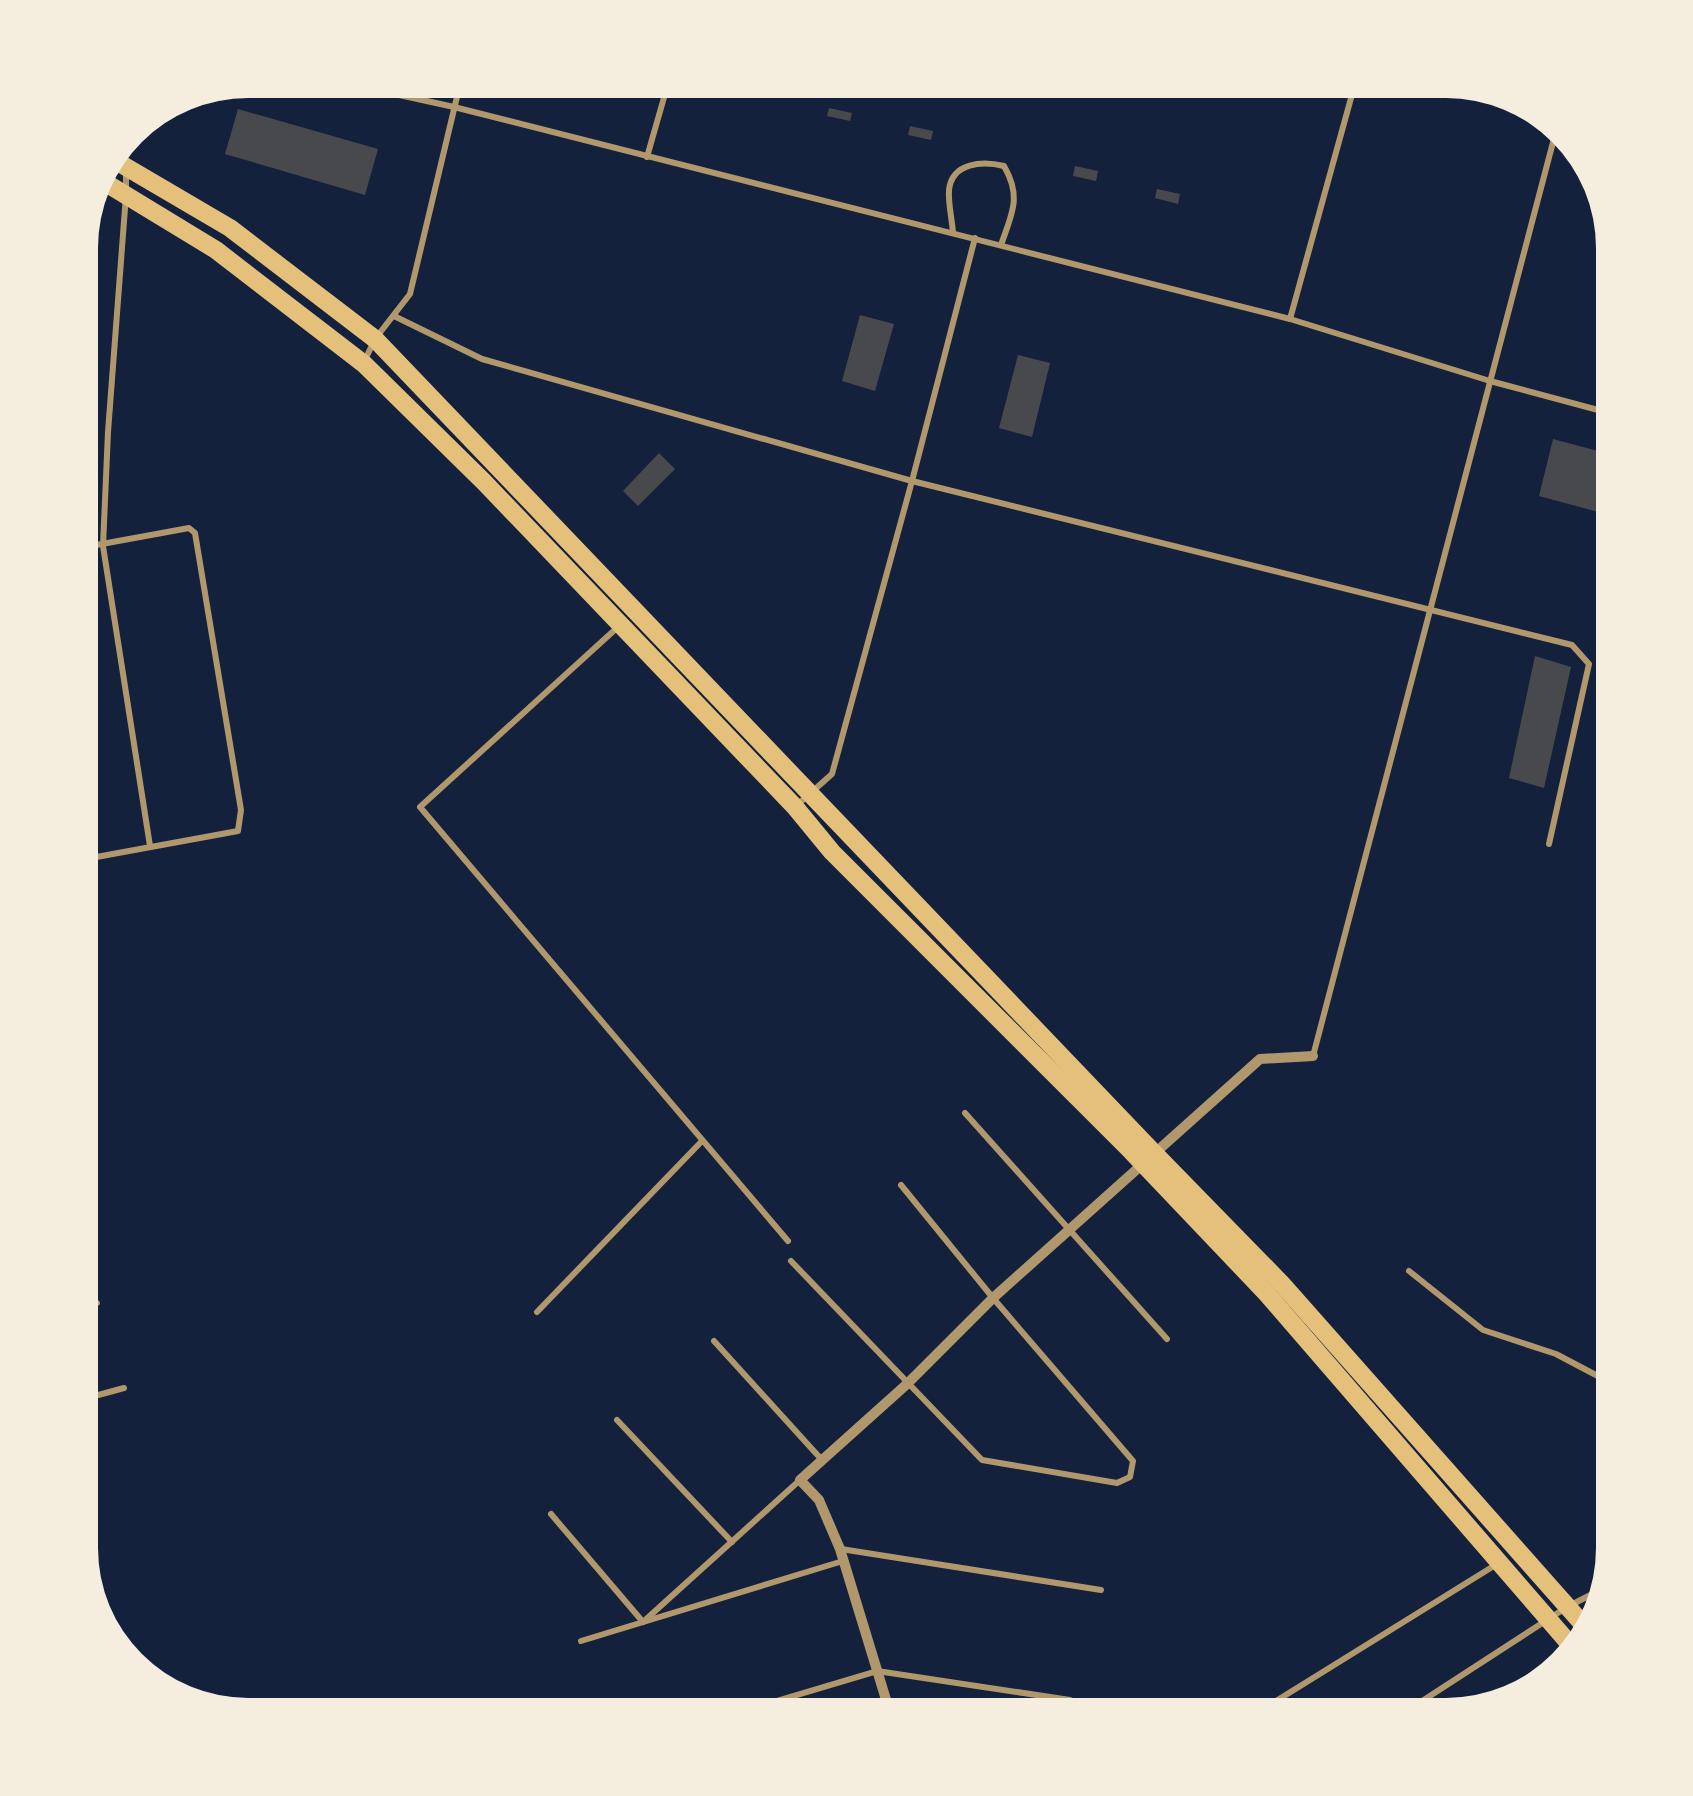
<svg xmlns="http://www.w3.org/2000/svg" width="1693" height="1796" viewBox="0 0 1693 1796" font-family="Cabin,sans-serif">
  <rect width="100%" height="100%" fill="#14213d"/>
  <g fill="#48494c">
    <polygon points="829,108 852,113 850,121 827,116"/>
    <polygon points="238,109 378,149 365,195 225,154"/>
    <polygon points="910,126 933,131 931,140 908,135"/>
    <polygon points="1075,166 1098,171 1096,181 1073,176"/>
    <polygon points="1157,189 1180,194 1178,204 1155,198"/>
    <polygon points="860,315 894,324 875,391 842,381"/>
    <polygon points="1018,355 1050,363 1032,437 999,428"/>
    <polygon points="1553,439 1613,455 1613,516 1539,496"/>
    <polygon points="659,453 675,469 638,506 623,491"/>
    <polygon points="1535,656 1571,667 1544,788 1509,778"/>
  </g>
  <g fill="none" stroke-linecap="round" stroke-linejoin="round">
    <g stroke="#b1986c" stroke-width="6">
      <polyline points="331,80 454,107 1290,319 1490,381 1613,414"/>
      <polyline points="647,157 669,80"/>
      <polyline points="126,172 126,195 108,432 103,546 150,846"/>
      <path d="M953,233C952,219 948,203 949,190C952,162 983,161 1004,166C1022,197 1012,213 1001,245"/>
      <polyline points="394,316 482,359 912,481 1572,645 1589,664 1549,844"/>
      <polyline points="1290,319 1356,80"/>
      <polyline points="364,362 375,339 410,294 461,80"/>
      <polyline points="619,626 420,807 788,1241"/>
      <polyline points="796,806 832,774 912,481 975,238"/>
      <polyline points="80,860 238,831 241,810 195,533 189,528 80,548"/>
      <polyline points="1313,1056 1557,127"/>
      <polyline points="965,1113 1167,1339"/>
      <polyline points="791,1261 982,1460 1117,1483 1130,1477 1133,1461 993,1298 901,1185"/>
      <polyline points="1409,1271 1483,1330 1556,1354 1613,1384"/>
      <polyline points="80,1306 97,1303"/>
      <polyline points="537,1312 702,1141"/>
      <polyline points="714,1341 822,1460"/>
      <polyline points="80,1400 124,1388"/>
      <polyline points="617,1420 732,1542"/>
      <polyline points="551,1514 643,1622 800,1480"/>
      <polyline points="841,1549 1101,1590"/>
      <polyline points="581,1641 843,1561"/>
      <polyline points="726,1716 877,1671 1070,1700"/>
      <polyline points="1252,1716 1497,1564"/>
      <polyline points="1399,1716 1567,1607 1604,1588"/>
    </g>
    <polyline stroke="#b1986c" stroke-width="10" points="891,1716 840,1549 819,1500 800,1480 907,1384 993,1298 1260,1059 1313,1056"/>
    <g stroke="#e5c07b" stroke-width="18">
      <polyline points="109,157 230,228 375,339 1154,1153 1281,1283 1589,1631"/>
      <polyline points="96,177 216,250 364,364 484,482 795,807 832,852 1131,1151 1267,1294 1574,1649"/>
    </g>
  </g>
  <path d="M0 0H1693V1796H0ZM248 98H1446A150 150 0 0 1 1596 248V1548A150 150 0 0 1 1446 1698H248A150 150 0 0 1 98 1548V248A150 150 0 0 1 248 98Z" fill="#f5edde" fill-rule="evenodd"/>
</svg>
